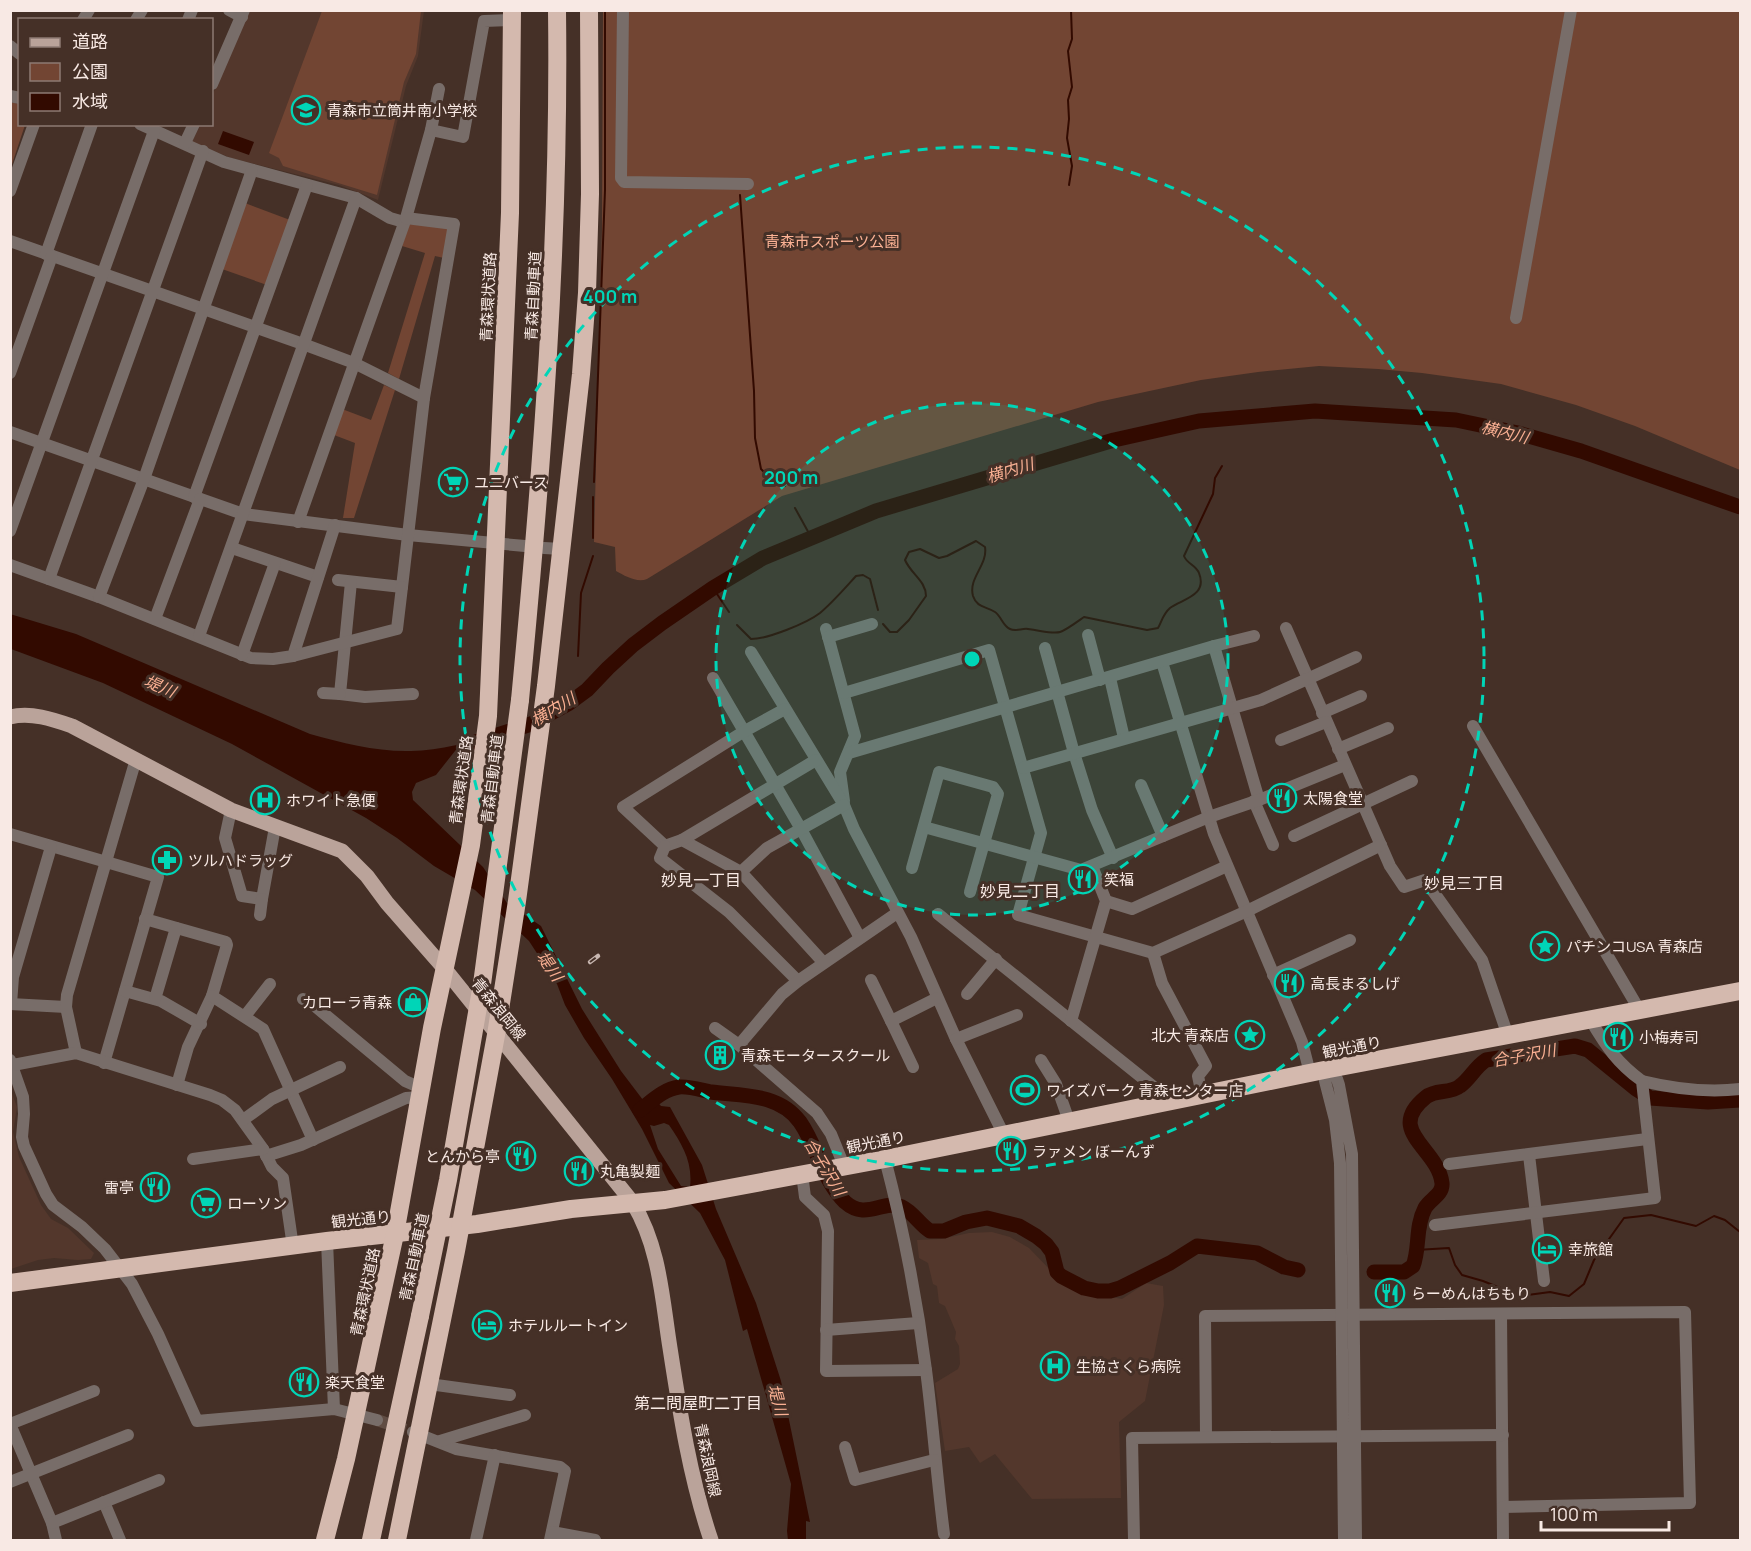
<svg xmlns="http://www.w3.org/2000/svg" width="1751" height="1551" viewBox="0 0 1751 1551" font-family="Manrope,'Noto Sans JP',sans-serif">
  <rect width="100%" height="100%" fill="#453027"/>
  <g fill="#53372c">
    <polygon points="249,11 424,11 418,56 406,86 378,200 339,185 231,158 192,142 200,125 212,124 212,96"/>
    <polygon points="10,1088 17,1107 13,1132 19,1157 41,1205 51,1219 68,1228 94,1253 91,1259 78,1260 54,1258 38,1260 11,1269"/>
    <polygon points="992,1232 1010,1237 1029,1248 1055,1275 1066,1283 1095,1294 1122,1299 1146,1283 1163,1286 1164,1305 1145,1401 1119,1422 1121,1498 1032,1499 995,1454 980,1463 969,1447 945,1451 935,1383 958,1369 960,1364 959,1346 955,1339 956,1332 945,1306 939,1303 937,1286 933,1284 928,1263 919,1258 917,1240 941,1239 969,1233"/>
  </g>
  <g fill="#724533">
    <polygon points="322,11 421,11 416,54 404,82 377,195 283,166 279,158 269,153"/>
    <path d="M603,11H1740V470L1635,426L1576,405L1501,384L1422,373L1378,369L1319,366L1258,372L1201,380L1098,402L782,496L647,579C637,583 625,576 616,571L615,547L594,542L602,229Z"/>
    <polygon points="10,102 19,104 20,124 25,125 11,167"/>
    <polygon points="245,203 290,220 267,285 222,269"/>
    <polygon points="409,224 446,227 449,231 444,258 435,256 399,379 388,373 425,253 402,246"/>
    <polygon points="384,385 395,390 354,518 343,518 355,443 334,435 342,409 371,420"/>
  </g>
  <g fill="#320a00" fill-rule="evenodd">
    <polygon points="223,131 254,142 249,155 218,144"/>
    <path d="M10,614L76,634L310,734C343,743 377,752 411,751C440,751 471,741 499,735L455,751L436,775L416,783L412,792L413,800L483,867L507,903L541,926L582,1009L621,1071L643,1100L654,1098L661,1106L670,1107L702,1165L716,1209L756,1303L781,1381L810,1522L806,1521V1540H788L787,1531L791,1484L747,1329L743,1331L725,1260L700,1213L669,1183L642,1129L612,1079L584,1038L565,1005L557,984L529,941L475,890L434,866L397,838L366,818L232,744L103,683L11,649ZM664,1123L669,1125C682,1144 693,1162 690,1187L681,1186L658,1149L650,1125L654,1126Z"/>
  </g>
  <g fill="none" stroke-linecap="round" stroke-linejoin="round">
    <g stroke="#320a00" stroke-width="2">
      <polyline points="1069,185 1072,166 1067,138 1069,119 1068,100 1072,87 1068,51 1072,39 1071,10"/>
      <polyline points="740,195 754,391 755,438 761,469 771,479 781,472 785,486"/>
      <polyline points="594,482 605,190 605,10"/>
      <polyline points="795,508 811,537"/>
      <polyline points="593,538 593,497"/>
      <polyline points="713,588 729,612"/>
      <path d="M883,624L890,632H897L909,620L926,596C926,581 911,574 905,560L909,552L920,549L939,558L947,556L976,541L985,547C988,565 968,578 973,596C977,608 986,606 995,612C1001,616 1003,626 1010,629C1016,632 1022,628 1028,629C1062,634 1056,637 1084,617L1147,630L1158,628C1162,621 1163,614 1170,608C1182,599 1208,596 1199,573C1196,565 1187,564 1184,556L1213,494L1215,478L1222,466"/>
      <path d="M737,625L751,639C768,639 807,623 820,613C833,602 845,588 856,576L863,575L870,579L878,610"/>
      <polyline points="578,656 581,593 593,556"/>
      <polyline points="573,700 574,693"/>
      <polyline points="1416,1250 1449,1248 1455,1265 1462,1275 1483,1281 1520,1296 1550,1292 1569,1296 1584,1284 1594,1260 1624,1218 1651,1215 1696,1226 1714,1216 1725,1220 1740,1232"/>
    </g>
    <g stroke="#320a00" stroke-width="15">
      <polyline points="476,742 531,724 568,704 587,690 608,668 633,645 662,623 713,588 763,558 876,511 1114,440 1199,421 1315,411 1456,420 1518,433 1581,451 1740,507"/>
      <path d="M640,1110C652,1101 664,1089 679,1087C689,1086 701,1090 711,1092C742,1096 779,1093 800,1122C817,1146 823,1181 845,1202C866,1221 883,1199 902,1207C913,1212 920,1225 930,1231H944L966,1222L987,1218L1019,1226L1036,1236L1046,1244L1052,1252L1057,1272L1061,1276L1084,1288L1098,1291H1110L1120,1288L1170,1263L1197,1246L1257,1253L1284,1267L1298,1270"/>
      <path d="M1374,1272H1404L1413,1266C1420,1248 1415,1227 1425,1208C1430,1199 1443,1195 1442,1183C1438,1148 1384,1131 1426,1097C1436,1089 1450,1094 1460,1086C1470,1079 1475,1067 1486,1060L1575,1046L1588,1050L1636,1089L1650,1098L1708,1102L1740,1100"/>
    </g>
    <polyline stroke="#604c43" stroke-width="12" stroke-dasharray="12 6" stroke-linecap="butt" points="377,1420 412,1432"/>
    <g stroke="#786d69" stroke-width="12">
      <polyline points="229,10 242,17"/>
      <polyline points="623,10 621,178 624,182 748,184"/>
      <polyline points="83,20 89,10"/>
      <polyline points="136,20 142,10"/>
      <polyline points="188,20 192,10"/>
      <polyline points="10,46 20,54"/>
      <polyline points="212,84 244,10"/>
      <polyline points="10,96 20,98"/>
      <polyline points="140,124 224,162 356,198 390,218 404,222"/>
      <polyline points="431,130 463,137 484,21 512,20"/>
      <polyline points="185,143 194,124"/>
      <polyline points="10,191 34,124"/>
      <polyline points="10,241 303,344 354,363 424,398"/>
      <polyline points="46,254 92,124"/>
      <polyline points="1516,318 1571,10"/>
      <polyline points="10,373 52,256"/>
      <polyline points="10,432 243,514 408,535 525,546"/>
      <polyline points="194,497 307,185"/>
      <polyline points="298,522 406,218 431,130 439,89"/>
      <polyline points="10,531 154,131"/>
      <polyline points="232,548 318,577"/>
      <polyline points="544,548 562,549"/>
      <polyline points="10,565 99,597 251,658 273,659 293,656 335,525"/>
      <polyline points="49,579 203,151"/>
      <polyline points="338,580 402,587 424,398 454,224 406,218"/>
      <polyline points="351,582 340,694 365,697 413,694"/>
      <polyline points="99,597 144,479 252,170"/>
      <polyline points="155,619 200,499"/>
      <polyline points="1286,628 1390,866 1404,887 1425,880 1482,960 1508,1036"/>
      <polyline points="826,629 855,736 840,772 844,801"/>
      <polyline points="1088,635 1100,680"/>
      <polyline points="199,636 356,198"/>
      <polyline points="828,637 872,624"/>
      <polyline points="1214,646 1259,800"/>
      <polyline points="1045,648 1074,753 1092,810 1113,858"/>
      <polyline points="751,652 844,805 854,829 911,937 956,1039 1004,1135"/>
      <polyline points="242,655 275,563"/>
      <polyline points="293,656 397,629 402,587"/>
      <polyline points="1162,662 1214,834 1292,1018 1302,1042 1310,1073"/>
      <polyline points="713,678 801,829 860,938"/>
      <polyline points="1110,678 1124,738"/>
      <polyline points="323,693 340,694"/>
      <polyline points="844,693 989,650 1041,833 1018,915 1153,953 1247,911 1381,845"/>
      <polyline points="785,709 743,732 623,807 665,846 682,840 741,872 823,962"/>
      <polyline points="1322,713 1361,696"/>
      <polyline points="1473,726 1640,1011"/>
      <polyline points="1281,740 1326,722"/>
      <polyline points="1338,749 1388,728"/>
      <polyline points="849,753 1214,646 1254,636"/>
      <polyline points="1023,768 1261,700 1356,657"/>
      <polyline points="1141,785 1163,836"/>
      <polyline points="1254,801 1273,845"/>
      <polyline points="231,810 225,838 242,896 262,899 275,827"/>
      <polyline points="924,827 1081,870 1209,817 1259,800 1345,765"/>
      <polyline points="10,834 158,877 104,1063"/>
      <polyline points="1294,836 1412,781"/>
      <polyline points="682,840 816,760"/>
      <polyline points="665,846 660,858 729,912 798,981"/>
      <polyline points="912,868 939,772 993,787 998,794 970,892"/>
      <polyline points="741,872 767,848 844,805"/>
      <polyline points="1106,901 1132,909 1227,866"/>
      <polyline points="938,914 1155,1088 1167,1101"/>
      <polyline points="260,915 262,899"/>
      <polyline points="145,919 226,942 227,945 212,996 188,1047 177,1085"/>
      <polyline points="1153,953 1162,983 1206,1066 1198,1076 1202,1095"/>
      <polyline points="1273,975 1350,940"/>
      <polyline points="871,980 891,1021"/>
      <polyline points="125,991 161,1001 201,1024"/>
      <polyline points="967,994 996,959"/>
      <polyline points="212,996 263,1029 313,1140"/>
      <polyline points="155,999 176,928"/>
      <polyline points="303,999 310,1002 405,1081 421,1088"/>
      <polyline points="10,1004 66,1007"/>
      <polyline points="11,1004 13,977 51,847"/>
      <polyline points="245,1016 270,984"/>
      <polyline points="1071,1021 1106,901 1092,866"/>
      <polyline points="715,1028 739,1045 817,1113 831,1134 844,1166"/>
      <polyline points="956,1039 1017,1015"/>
      <polyline points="739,1045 782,994 798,981 897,913"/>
      <polyline points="76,1053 66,1007 67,995 136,759"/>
      <polyline points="10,1060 23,1097 24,1114 22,1137 24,1146 46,1194 53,1205 82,1227 105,1249 132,1284 158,1334 197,1421 334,1409 377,1420"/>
      <polyline points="1041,1060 1056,1084 1069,1121"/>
      <polyline points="13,1065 76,1053 210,1095 222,1100 235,1110 263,1149 272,1167 283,1178 293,1247"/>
      <polyline points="913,1067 891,1021 937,998"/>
      <path d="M1642,1081C1675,1089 1706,1093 1740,1089"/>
      <polyline points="243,1120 272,1099 340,1067"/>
      <polyline points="1529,1155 1544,1281"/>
      <polyline points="266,1156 301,1145 406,1098 420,1097"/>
      <polyline points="193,1159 263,1149"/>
      <path d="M885,1159C903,1228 917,1299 926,1370C933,1424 937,1479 944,1534"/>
      <polyline points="1449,1164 1647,1139"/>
      <polyline points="802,1174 805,1197 824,1215 828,1231 826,1371 926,1370"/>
      <path d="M1435,1225L1655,1198L1642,1081C1617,1063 1606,1046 1591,1021"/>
      <polyline points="327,1241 334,1409"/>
      <polyline points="1501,1314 1503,1540"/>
      <polyline points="826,1330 918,1323"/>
      <polyline points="429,1384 510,1395"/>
      <polyline points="10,1424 52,1523 56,1540"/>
      <polyline points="10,1424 94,1391"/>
      <polyline points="413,1432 456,1449 560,1467 565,1471 550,1540"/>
      <polyline points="1206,1436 1205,1316 1685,1312 1690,1503 1503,1507"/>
      <polyline points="440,1441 525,1415"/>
      <polyline points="845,1447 855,1480 934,1460"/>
      <polyline points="10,1482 128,1435"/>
      <polyline points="104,1502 120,1540"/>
      <polyline points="52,1523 159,1480"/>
      <polyline points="552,1532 595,1540"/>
      <polyline points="476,1540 495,1455"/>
      <polyline points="1134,1540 1132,1438 1503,1435"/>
      <polyline points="1344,1540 1340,1163 1335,1120 1325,1081 1329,1069 1337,1079 1339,1085 1352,1154 1356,1540"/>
    </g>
    <path stroke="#baa39a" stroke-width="15" d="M10,717C31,712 52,719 72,726L231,810L342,851L367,876L387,903L444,968L633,1203C660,1248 662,1298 670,1348C680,1413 690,1478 711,1540"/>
    <g stroke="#d4b9ae" stroke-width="18">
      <path d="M520,700C542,471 560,241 557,10"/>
      <polyline points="10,1283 327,1241 477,1224 571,1209 665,1200 885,1159 1329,1069 1740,991"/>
      <polyline points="325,1540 346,1459 395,1234 432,1028 471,845 488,716 510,213 512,10"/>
      <polyline points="371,1540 420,1316"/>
      <polyline points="397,1540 456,1251 496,1035 517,901 546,686 581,374 587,293 590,194 589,10"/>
    </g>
    <g stroke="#c8b7b1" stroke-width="4.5">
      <polyline id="rail" points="590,962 598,956"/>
    </g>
    <use href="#rail" stroke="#453027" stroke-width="2" stroke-dasharray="7" stroke-linecap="butt"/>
    <polyline stroke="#d4b9ae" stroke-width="18" points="420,1316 448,1180 482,984 520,700"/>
  </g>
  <circle cx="972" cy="659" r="256" fill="#00d5b7" fill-opacity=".12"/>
  <g fill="none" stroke="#00d5b7" stroke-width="3" stroke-dasharray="10 8">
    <circle cx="972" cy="659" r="256"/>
    <circle cx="972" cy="659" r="512"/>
  </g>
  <defs>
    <g id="school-ring" transform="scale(1.5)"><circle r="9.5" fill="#453027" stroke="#00d5b7" stroke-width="1.5"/><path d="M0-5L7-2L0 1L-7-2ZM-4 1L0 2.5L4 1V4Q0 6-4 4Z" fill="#00d5b7"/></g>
    <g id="supermarket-ring" transform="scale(1.5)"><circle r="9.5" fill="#453027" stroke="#00d5b7" stroke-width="1.5"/><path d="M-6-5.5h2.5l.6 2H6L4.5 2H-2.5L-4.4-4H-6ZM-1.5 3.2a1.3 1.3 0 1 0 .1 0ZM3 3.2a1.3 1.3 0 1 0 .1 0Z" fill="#00d5b7"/></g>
    <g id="restaurant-ring" transform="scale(1.5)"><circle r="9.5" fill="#453027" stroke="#00d5b7" stroke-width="1.5"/><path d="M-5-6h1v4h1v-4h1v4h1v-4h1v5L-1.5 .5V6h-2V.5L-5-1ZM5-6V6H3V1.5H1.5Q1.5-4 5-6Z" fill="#00d5b7"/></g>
    <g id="hospital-ring" transform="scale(1.5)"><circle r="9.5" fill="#453027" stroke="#00d5b7" stroke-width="1.5"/><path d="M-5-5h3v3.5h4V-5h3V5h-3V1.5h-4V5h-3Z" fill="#00d5b7"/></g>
    <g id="pharmacy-ring" transform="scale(1.5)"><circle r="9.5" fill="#453027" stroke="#00d5b7" stroke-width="1.5"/><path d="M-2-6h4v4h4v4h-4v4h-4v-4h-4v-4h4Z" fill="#00d5b7"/></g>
    <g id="sight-ring" transform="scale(1.5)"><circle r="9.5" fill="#453027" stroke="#00d5b7" stroke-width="1.5"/><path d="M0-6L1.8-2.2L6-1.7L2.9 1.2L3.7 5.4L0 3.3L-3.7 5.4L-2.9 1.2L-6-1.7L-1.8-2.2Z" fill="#00d5b7"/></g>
    <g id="shop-ring" transform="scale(1.5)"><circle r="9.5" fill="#453027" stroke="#00d5b7" stroke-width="1.5"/><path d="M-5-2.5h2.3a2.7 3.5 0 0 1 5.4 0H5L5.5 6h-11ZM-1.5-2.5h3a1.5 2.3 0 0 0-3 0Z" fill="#00d5b7"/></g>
    <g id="building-ring" transform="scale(1.5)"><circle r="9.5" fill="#453027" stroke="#00d5b7" stroke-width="1.5"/><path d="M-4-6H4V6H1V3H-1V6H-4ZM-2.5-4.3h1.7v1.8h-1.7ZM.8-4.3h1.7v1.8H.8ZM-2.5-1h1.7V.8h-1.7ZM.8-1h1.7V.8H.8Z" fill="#00d5b7"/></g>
    <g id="stadium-ring" transform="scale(1.5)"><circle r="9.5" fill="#453027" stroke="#00d5b7" stroke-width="1.5"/><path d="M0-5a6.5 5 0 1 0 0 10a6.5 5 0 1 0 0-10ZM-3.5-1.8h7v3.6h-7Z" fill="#00d5b7"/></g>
    <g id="hotel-ring" transform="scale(1.5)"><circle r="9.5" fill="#453027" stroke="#00d5b7" stroke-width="1.5"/><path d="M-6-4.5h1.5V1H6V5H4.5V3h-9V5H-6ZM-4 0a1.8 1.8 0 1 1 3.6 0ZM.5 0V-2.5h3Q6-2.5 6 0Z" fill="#00d5b7"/></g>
  </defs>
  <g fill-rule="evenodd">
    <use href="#school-ring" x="306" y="110"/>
    <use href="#supermarket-ring" x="453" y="482"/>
    <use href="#restaurant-ring" x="1282" y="798"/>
    <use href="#hospital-ring" x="265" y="800"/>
    <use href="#pharmacy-ring" x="167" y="860"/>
    <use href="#restaurant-ring" x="1083" y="879"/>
    <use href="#sight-ring" x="1545" y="946"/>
    <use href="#restaurant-ring" x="1289" y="983"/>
    <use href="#shop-ring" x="413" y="1002"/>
    <use href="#sight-ring" x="1250" y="1035"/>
    <use href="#restaurant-ring" x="1618" y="1037"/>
    <use href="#building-ring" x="720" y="1055"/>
    <use href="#stadium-ring" x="1025" y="1090"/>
    <use href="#restaurant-ring" x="1011" y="1151"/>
    <use href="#restaurant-ring" x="521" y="1156"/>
    <use href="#restaurant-ring" x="579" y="1171"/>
    <use href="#restaurant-ring" x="155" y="1187"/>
    <use href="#supermarket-ring" x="206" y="1203"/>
    <use href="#hotel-ring" x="1547" y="1249"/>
    <use href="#restaurant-ring" x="1390" y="1293"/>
    <use href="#hotel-ring" x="487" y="1325"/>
    <use href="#hospital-ring" x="1055" y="1366"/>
    <use href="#restaurant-ring" x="304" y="1382"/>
  </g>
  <g text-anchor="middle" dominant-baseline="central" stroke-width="6" stroke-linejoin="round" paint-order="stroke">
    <g font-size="15" fill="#f8e9e4" stroke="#453027" text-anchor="start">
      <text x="327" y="110">青森市立筒井南小学校</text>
      <text x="474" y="482">ユニバース</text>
      <text x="1303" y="798">太陽食堂</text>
      <text x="286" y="800">ホワイト急便</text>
      <text x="188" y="860">ツルハドラッグ</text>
      <text x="1104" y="879">笑福</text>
      <text x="1566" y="946">パチンコUSA 青森店</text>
      <text x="1310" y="983">高長まるしげ</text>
      <text x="392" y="1002" text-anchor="end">カローラ青森</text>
      <text x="1229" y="1035" text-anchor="end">北大 青森店</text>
      <text x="1639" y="1037">小梅寿司</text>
      <text x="741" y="1055">青森モータースクール</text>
      <text x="1046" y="1090">ワイズパーク 青森センター店</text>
      <text x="1032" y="1151">ラァメン ぼーんず</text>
      <text x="500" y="1156" text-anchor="end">とんから亭</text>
      <text x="600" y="1171">丸亀製麺</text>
      <text x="134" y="1187" text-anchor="end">雷亭</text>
      <text x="227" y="1203">ローソン</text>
      <text x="1568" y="1249">幸旅館</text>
      <text x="1411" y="1293">らーめんはちもり</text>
      <text x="508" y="1325">ホテルルートイン</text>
      <text x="1076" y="1366">生協さくら病院</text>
      <text x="325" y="1382">楽天食堂</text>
    </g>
    <g font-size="15" fill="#fcb295" stroke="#453027">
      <text x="832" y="241">青森市スポーツ公園</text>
    </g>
    <g font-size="15" fill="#f8e9e4" stroke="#453027">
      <text transform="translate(533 296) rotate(-87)">青森自動車道</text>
      <text transform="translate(488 297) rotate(-87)">青森環状道路</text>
      <text transform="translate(492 779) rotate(-83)">青森自動車道</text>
      <text transform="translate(461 780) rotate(-82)">青森環状道路</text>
      <text transform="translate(499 1009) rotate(51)">青森浪岡線</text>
      <text transform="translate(1352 1047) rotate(-11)">観光通り</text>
      <text transform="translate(876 1142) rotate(-11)">観光通り</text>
      <text transform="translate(361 1219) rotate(-6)">観光通り</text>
      <text transform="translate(414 1257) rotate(-78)">青森自動車道</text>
      <text transform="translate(365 1292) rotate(-78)">青森環状道路</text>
      <text transform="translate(708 1460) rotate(78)">青森浪岡線</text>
    </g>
    <g font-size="16" font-style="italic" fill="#fab093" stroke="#453027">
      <text transform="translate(1505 432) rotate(14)">横内川</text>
      <text transform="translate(1010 470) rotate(-17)">横内川</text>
      <text transform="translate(160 686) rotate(23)">堤川</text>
      <text transform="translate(553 709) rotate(-31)">横内川</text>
      <text transform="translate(550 966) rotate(55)">堤川</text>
      <text transform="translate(1524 1055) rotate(-10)">合子沢川</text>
      <text transform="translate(825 1167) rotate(59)">合子沢川</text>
      <text transform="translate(778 1400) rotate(75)">堤川</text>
    </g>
    <g font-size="16" fill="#f8e9e4" stroke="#453027">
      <text x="701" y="880">妙見一丁目</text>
      <text x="1464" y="883">妙見三丁目</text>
      <text x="1020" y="891">妙見二丁目</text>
      <text x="698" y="1403">第二問屋町二丁目</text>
    </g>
  </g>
  <circle cx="972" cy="659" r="9" fill="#00d5b7" stroke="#453027" stroke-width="3"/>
  <g font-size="18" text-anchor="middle" font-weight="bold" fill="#00d5b7" stroke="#453027" stroke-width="6" stroke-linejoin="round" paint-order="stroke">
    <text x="610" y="303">400 m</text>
    <text x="791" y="484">200 m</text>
  </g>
  <rect width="1751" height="1551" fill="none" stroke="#f8e9e4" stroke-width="24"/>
  <rect x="18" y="18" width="195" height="108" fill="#453027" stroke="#8d7a73" stroke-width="1.5"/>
  <rect x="30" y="38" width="30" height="9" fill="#baa39a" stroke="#8d7a73" stroke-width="1.5"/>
  <text x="72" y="48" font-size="18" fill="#f8e9e4">道路</text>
  <rect x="30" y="63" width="30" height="18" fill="#724533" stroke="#8d7a73" stroke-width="1.5"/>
  <text x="72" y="78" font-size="18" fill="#f8e9e4">公園</text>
  <rect x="30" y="93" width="30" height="18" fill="#320a00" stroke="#8d7a73" stroke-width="1.5"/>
  <text x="72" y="108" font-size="18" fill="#f8e9e4">水域</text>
  <path d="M1541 1521v9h128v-9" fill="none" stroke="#f8e9e4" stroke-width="3"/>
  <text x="1550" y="1521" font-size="18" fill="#f8e9e4" stroke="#453027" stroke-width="4.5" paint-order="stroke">100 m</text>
</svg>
